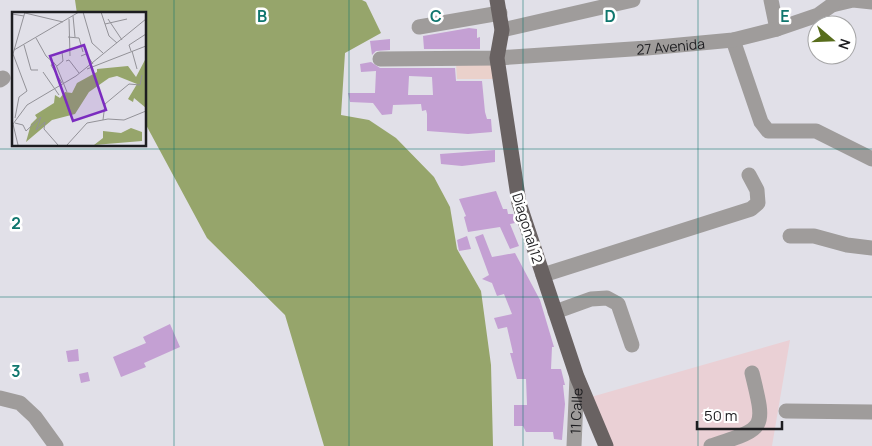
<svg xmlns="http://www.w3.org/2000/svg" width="872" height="446" viewBox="0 0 872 446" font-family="Manrope,sans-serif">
  <rect width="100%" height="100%" fill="#e1e0e8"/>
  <polygon fill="#ead1cb" points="456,64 492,64 494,79 457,79"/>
  <polygon fill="#ead0d5" points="790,340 772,446 613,446 591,397"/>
  <polygon fill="#96a56b" points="75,0 362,0 366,2 381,33 345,53 341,115 369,120 396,138 434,177 450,207 457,249 481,291 491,365 493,446 324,446 285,315 207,238 145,123 145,14 77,14"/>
  <g fill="#c4a0d3" fill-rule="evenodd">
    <polygon points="469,28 477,29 477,38 480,37 480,49 424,49 423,36"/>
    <polygon points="390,39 390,50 376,51 372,55 370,41"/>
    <path d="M371,62L380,68H455L456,81H482L485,112L487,119H491L492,132L468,134L427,131V114L426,110L422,111L421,104L393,105L392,114L382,115L373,103L350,102L348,93H375L376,71L361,72L360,64ZM409,76L432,77L433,95H408Z"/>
    <polygon points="495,150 495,162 462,166 441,164 440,154"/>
    <polygon points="496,191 503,209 507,209 508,214 513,214 515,223 510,224 519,246 510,249 500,227 468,232 464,217 466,216 459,199"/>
    <polygon points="483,234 492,257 515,253 540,300 554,347 552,347 551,369 561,369 565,385 563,385 565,404 562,440 554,439 553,432 526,432 523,426 514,426 514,405 527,405 526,379 517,379 510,353 513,353 507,327 498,329 494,318 512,314 504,294 497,296 492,283 482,279 489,275 475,237"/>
    <polygon points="467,236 471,249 459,251 457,240"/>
    <polygon points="170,324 180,347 144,363 146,367 121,377 113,357 146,343 143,337"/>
    <polygon points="78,349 79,361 68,362 66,351"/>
    <polygon points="88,372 90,381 81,383 79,374"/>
  </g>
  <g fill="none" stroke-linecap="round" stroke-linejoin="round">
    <g stroke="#9f9c9b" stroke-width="15">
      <polyline points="771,0 777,29"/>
      <polyline points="832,5 853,0 872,2"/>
      <polyline points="419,27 500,13"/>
      <polyline points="502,30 633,0"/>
      <polyline points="733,40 761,122 768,131 816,131 872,159"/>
      <path id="s1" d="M380,59L497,58L647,48L733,40L777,29L818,15L832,5L835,0"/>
      <polyline points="0,80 3,78"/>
      <polyline points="790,236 814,236 847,245 872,248"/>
      <polyline points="543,275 751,209 758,203 757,190 749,175"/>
      <polyline points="555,312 591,299 607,298 618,304 632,345"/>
      <polyline points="0,398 20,403 35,417 56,446"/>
      <polyline points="786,411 872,412"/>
      <path id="s2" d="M574,446L577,377"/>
      <path d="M711,446C766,428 766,430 752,373"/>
    </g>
    <polyline stroke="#696262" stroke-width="15" points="497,0 502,30 497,58 519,203 577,377 606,446"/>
  </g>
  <path fill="none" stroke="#0f766e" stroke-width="1" stroke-opacity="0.55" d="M174,0V446M349,0V446M523,0V446M698,0V446M0,149H872M0,297H872"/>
  <g text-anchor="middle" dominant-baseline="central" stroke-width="5" stroke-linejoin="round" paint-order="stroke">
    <g font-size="14" fill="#1d1d20" stroke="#fff">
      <text stroke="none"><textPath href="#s1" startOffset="291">27 Avenida</textPath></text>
      <text transform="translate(528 228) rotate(73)">Diagonal 12</text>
      <text stroke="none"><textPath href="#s2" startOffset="35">11 Calle</textPath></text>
    </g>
  </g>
  <g transform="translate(12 12)">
    <rect width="134" height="134" fill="#e1e0e8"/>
    <path d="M134,46V96L122,86L121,90L116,87L125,72L105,64L97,66L77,80L63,102L40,108L14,130L19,112L25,106L23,103L42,91L43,83L48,86L53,80L60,81L65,71L85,60V57L116,54L124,65ZM119,116L130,120V129L82,133L91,126V119L109,121Z" fill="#96a56b"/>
    <path fill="none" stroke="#939298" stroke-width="1" d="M71,0L80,31L91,41M89,0L97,24L105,31M13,1L51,10M61,4L63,25M0,6V2L12,4M57,7L58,44M96,7L110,28M93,12L115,7M56,25L67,26L71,40M24,26L34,44L44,53L55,80M12,33L19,58H26M2,38L67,0M119,39L117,33L134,22M120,39L125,57M69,44L74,42L81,52M54,49L57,48L67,61M43,51L39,53L50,71M45,54L51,49L50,40M75,57L134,34M31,60L47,83M3,106L7,85L15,79L1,42L13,0M91,108L93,92L117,72L128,73L130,63M3,111L11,113L14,119L29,105L24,118L33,110L32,117L46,133M6,133L1,112L15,93L64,64L134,7M55,133L75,111L96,107L112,108L134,99"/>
    <path fill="#7b2cbf" fill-opacity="0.15" stroke="#7b2cbf" stroke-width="2.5" d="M72,33L94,98L61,109L38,44Z"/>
    <rect width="134" height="134" fill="none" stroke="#1d1d20" stroke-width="2.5"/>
  </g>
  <g font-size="16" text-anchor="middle" font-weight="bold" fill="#0f766e" stroke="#fff" stroke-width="5" stroke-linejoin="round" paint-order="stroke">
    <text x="262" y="22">B</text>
    <text x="436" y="22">C</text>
    <text x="610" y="22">D</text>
    <text x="785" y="22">E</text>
    <text x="16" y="229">2</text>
    <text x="16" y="377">3</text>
  </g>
  <g transform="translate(832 40) rotate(109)"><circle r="24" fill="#ffffff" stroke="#a5a5a6"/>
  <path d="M0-4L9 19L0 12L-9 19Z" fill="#586d1c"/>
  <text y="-8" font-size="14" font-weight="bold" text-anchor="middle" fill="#1d1d20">N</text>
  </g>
  <path d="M697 421v8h85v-8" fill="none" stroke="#1d1d20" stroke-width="2.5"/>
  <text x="704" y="421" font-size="15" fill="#1d1d20" stroke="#ffffff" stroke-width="4" paint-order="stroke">50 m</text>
</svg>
